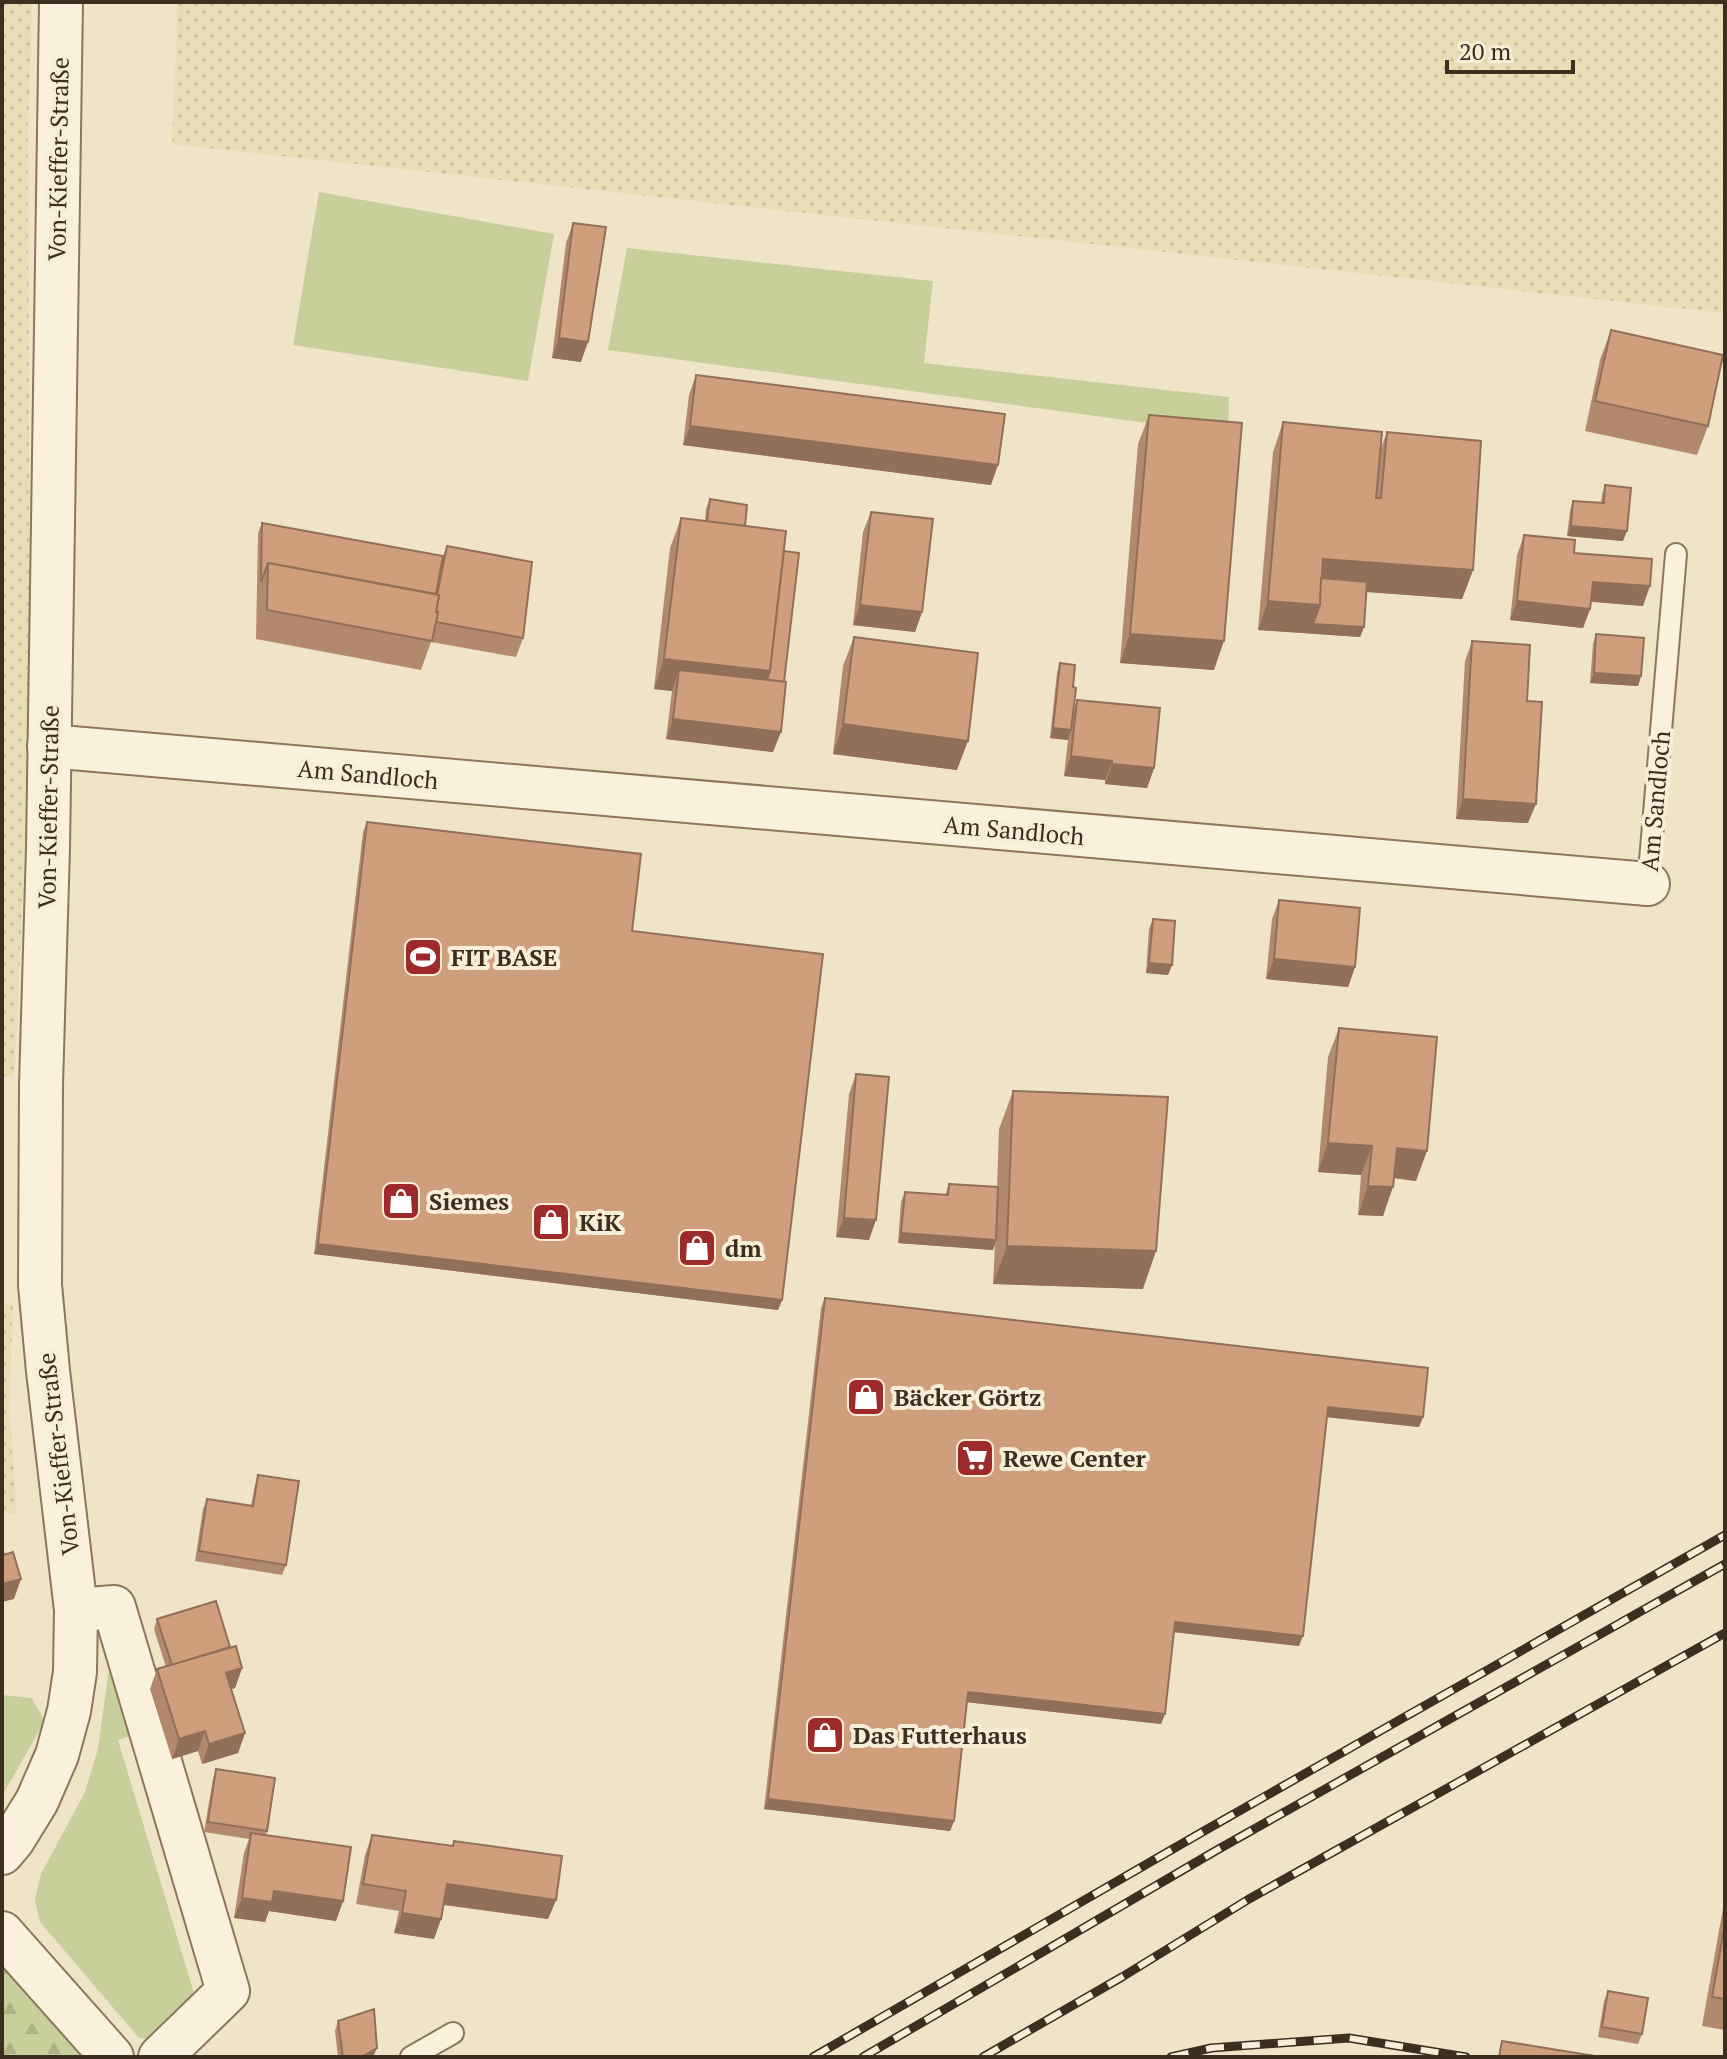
<svg xmlns="http://www.w3.org/2000/svg" width="1727" height="2059" viewBox="0 0 1727 2059" font-family="'PT Serif',serif">
  <defs>
    <pattern id="farmland-dots" width="8" height="8" patternUnits="userSpaceOnUse" patternTransform="scale(2)"><rect width="8" height="8" fill="#e6deb5"/><path d="M2 2h.1M6 6h.1" fill="none" stroke="#c6bf9b" stroke-width="1.8" stroke-linecap="round"/></pattern>
    <pattern id="forest-firs" width="22" height="20" patternUnits="userSpaceOnUse" patternTransform="scale(2)"><rect width="22" height="20" fill="#c9cf9b"/><path d="M5 1l3.5 6h-7zM16 11l3.5 6h-7z" fill="#aeb285"/></pattern>
  </defs>
  <rect width="100%" height="100%" fill="#f0e4c8"/>
  <g fill="url(#farmland-dots)">
    <polygon points="2,2 32,2 28,128 30,757 14,1077 2,1076"/>
    <polygon points="178,2 1725,2 1725,313 172,144"/>
    <polygon points="2,1304 13,1305 9,1408 17,1514 2,1513"/>
  </g>
  <g fill="#c9cf9b">
    <polygon points="319,192 554,234 528,381 293,345"/>
    <polygon points="627,248 933,281 924,363 1229,397 1228,434 608,350"/>
    <polygon points="110,1661 151,1729 118,1740 196,2000 157,2041 139,2038 40,1922 35,1900 41,1874 85,1792 98,1749"/>
    <polygon points="2,1695 32,1698 45,1721 2,1796"/>
  </g>
  <polygon fill="url(#forest-firs)" points="2,1959 95,2057 2,2057"/>
  <g fill="none" stroke-linecap="round" stroke-linejoin="round">
    <g stroke="#8d765c" stroke-width="24">
      <g id="lane">
        <polyline points="1648,884 1676,554"/>
        <polyline points="411,2057 453,2033"/>
      </g>
    </g>
    <g stroke="#8d765c" stroke-width="46">
      <g id="street">
        <polyline points="49,746 1648,884"/>
        <polyline points="76,1610 114,1607 228,1991 160,2057"/>
        <polyline points="2,1853 13,1840 37,1801 57,1755 69,1711 75,1672 76,1610 48,1371 40,1285 41,1085 48,848 61,2"/>
        <polyline points="2,1933 112,2057"/>
      </g>
    </g>
    <use href="#lane" stroke="#faf1dc" stroke-width="20"/>
    <use href="#street" stroke="#faf1dc" stroke-width="42"/>
    <g stroke="#3d2e20" stroke-width="9">
      <g id="rail">
        <polyline points="813,2057 1204,1831 1725,1535"/>
        <polyline points="863,2057 1217,1850 1725,1564"/>
        <polyline points="983,2057 1122,1977 1249,1899 1725,1633"/>
        <polyline points="1171,2057 1211,2048 1349,2038 1466,2057"/>
      </g>
    </g>
    <use href="#rail" stroke="#f7eed8" stroke-width="6" stroke-dasharray="18" stroke-linecap="butt"/>
  </g>
  <g fill="#b2896c">
    <polygon points="573,223 581,362 552,358 566,243"/>
    <polygon points="1611,330 1708,426 1697,455 1585,431 1600,360"/>
    <polygon points="696,375 991,485 683,445 689,395"/>
    <polygon points="1149,415 1214,670 1120,663 1138,444"/>
    <polygon points="1283,422 1380,451 1387,432 1473,570 1462,599 1366,592 1364,627 1360,637 1258,630 1273,452"/>
    <polygon points="1605,485 1623,541 1567,536 1570,511 1573,501 1601,503 1602,495"/>
    <polygon points="710,499 745,526 784,551 773,752 666,739 672,691 654,689 670,548 681,518 705,521 706,509"/>
    <polygon points="871,512 922,612 915,632 853,625 863,532"/>
    <polygon points="262,523 443,556 447,546 523,638 516,657 431,642 421,670 256,639 258,533"/>
    <polygon points="1524,535 1574,553 1643,606 1591,602 1590,609 1583,628 1510,620 1517,555"/>
    <polygon points="1596,634 1641,676 1638,686 1590,683 1593,644"/>
    <polygon points="854,637 957,770 833,754 843,666"/>
    <polygon points="1472,641 1527,701 1528,823 1456,819 1465,661"/>
    <polygon points="1060,663 1073,687 1074,710 1077,700 1154,768 1147,788 1105,784 1105,780 1064,776 1068,740 1050,738 1057,673"/>
    <polygon points="367,822 632,931 782,1300 778,1310 314,1254 363,832"/>
    <polygon points="1279,900 1355,967 1348,987 1266,979 1272,919"/>
    <polygon points="1153,919 1172,965 1168,975 1146,973 1149,929"/>
    <polygon points="1339,1028 1416,1181 1394,1178 1383,1216 1358,1215 1361,1175 1318,1172 1328,1057"/>
    <polygon points="856,1074 869,1240 836,1237 849,1094"/>
    <polygon points="1013,1091 1143,1289 993,1284 995,1245 993,1250 898,1243 901,1202 905,1192 945,1195 949,1184 997,1187 999,1129"/>
    <polygon points="825,1298 1423,1417 1419,1427 1327,1417 1299,1646 1174,1632 1161,1724 967,1702 954,1821 950,1831 764,1809 821,1308"/>
    <polygon points="258,1475 286,1565 282,1575 195,1561 203,1509 207,1499 251,1506 255,1485"/>
    <polygon points="157,1619 230,1647 242,1668 235,1688 231,1689 245,1733 238,1753 202,1764 198,1751 172,1759 150,1689 157,1669 166,1667 154,1629"/>
    <polygon points="216,1769 267,1831 266,1835 343,1901 336,1921 269,1911 265,1922 234,1918 244,1853 249,1839 204,1832 213,1779"/>
    <polygon points="372,1835 452,1846 454,1841 556,1900 548,1919 443,1905 441,1919 434,1939 394,1933 399,1911 356,1904 365,1855"/>
    <polygon points="1725,1897 1725,2030 1702,2026"/>
    <polygon points="1608,1991 1642,2034 1638,2044 1598,2037 1604,2001"/>
    <polygon points="338,2021 373,2057 338,2057 335,2031"/>
  </g>
  <g fill="#916f58">
    <polygon points="559,338 588,342 581,362 552,358"/>
    <polygon points="690,426 998,465 991,485 683,445"/>
    <polygon points="1571,526 1627,531 1623,541 1567,536"/>
    <polygon points="1323,559 1473,570 1462,599 1315,588"/>
    <polygon points="1593,582 1650,586 1643,606 1586,601"/>
    <polygon points="1268,601 1320,605 1364,627 1360,637 1258,630"/>
    <polygon points="1517,601 1590,609 1583,628 1510,620"/>
    <polygon points="860,605 922,612 915,632 853,625"/>
    <polygon points="1130,634 1224,641 1214,670 1120,663"/>
    <polygon points="664,659 770,671 763,690 679,670 672,691 654,689"/>
    <polygon points="1594,673 1641,676 1638,686 1590,683"/>
    <polygon points="673,719 781,732 773,752 666,739"/>
    <polygon points="843,724 968,741 957,770 833,754"/>
    <polygon points="1053,728 1071,730 1068,740 1050,738"/>
    <polygon points="1071,756 1112,761 1105,780 1064,776"/>
    <polygon points="1112,764 1154,768 1147,788 1105,784"/>
    <polygon points="1463,799 1536,804 1528,823 1456,819"/>
    <polygon points="1274,959 1355,967 1348,987 1266,979"/>
    <polygon points="1149,963 1172,965 1168,975 1146,973"/>
    <polygon points="1328,1143 1372,1146 1361,1175 1318,1172"/>
    <polygon points="1397,1148 1427,1151 1416,1181 1386,1177"/>
    <polygon points="1368,1186 1393,1187 1383,1216 1358,1215"/>
    <polygon points="844,1218 876,1220 869,1240 836,1237"/>
    <polygon points="901,1233 996,1240 993,1250 898,1243"/>
    <polygon points="318,1244 782,1300 778,1310 314,1254"/>
    <polygon points="1007,1246 1156,1251 1143,1289 993,1284"/>
    <polygon points="1328,1407 1423,1417 1419,1427 1325,1417"/>
    <polygon points="21,1579 14,1599 2,1602 2,1584"/>
    <polygon points="1175,1622 1303,1636 1299,1646 1172,1632"/>
    <polygon points="242,1668 235,1688 219,1693 226,1673"/>
    <polygon points="968,1692 1165,1714 1161,1724 965,1702"/>
    <polygon points="205,1731 198,1751 172,1759 179,1739"/>
    <polygon points="245,1733 238,1753 202,1764 209,1744"/>
    <polygon points="768,1799 954,1821 950,1831 764,1809"/>
    <polygon points="447,1884 556,1900 548,1919 440,1904"/>
    <polygon points="274,1891 343,1901 336,1921 269,1911 265,1922 234,1918 242,1898"/>
    <polygon points="402,1913 441,1919 434,1939 394,1933"/>
    <polygon points="377,2048 373,2057 361,2057"/>
  </g>
  <g fill="#cf9f7d" stroke="#916f58" stroke-width="2">
    <polygon points="573,223 606,227 588,342 559,338"/>
    <polygon points="1611,330 1723,355 1708,426 1595,401"/>
    <polygon points="696,375 1005,414 998,465 690,426"/>
    <polygon points="1149,415 1242,423 1224,641 1130,634"/>
    <polygon points="1283,422 1382,432 1376,498 1381,498 1387,432 1481,441 1473,570 1323,559 1320,605 1268,601"/>
    <polygon points="1605,485 1631,488 1627,531 1571,526 1573,501 1604,503"/>
    <polygon points="710,499 747,505 745,526 707,522"/>
    <polygon points="871,512 933,519 922,612 860,605"/>
    <polygon points="681,518 786,531 770,671 664,659"/>
    <polygon points="262,523 443,556 436,594 268,563 261,582"/>
    <polygon points="1524,535 1575,540 1574,553 1652,559 1650,586 1593,582 1590,609 1517,601"/>
    <polygon points="447,546 532,562 523,638 436,622 438,612 436,612 439,595 437,595"/>
    <polygon points="784,551 799,553 784,682 767,680 770,671"/>
    <polygon points="268,563 439,595 436,612 438,612 432,641 267,610"/>
    <polygon points="1321,578 1367,582 1364,627 1313,624 1320,605"/>
    <polygon points="1596,634 1644,638 1641,676 1594,673"/>
    <polygon points="854,637 978,653 968,741 843,724"/>
    <polygon points="1472,641 1530,645 1527,701 1542,702 1536,804 1463,799"/>
    <polygon points="1060,663 1075,665 1073,687 1076,688 1071,730 1053,728"/>
    <polygon points="679,670 786,682 781,732 673,719"/>
    <polygon points="1077,700 1160,708 1154,768 1112,764 1112,761 1071,756"/>
    <polygon points="367,822 641,854 632,931 823,954 782,1300 318,1244"/>
    <polygon points="1279,900 1360,908 1355,967 1274,959"/>
    <polygon points="1153,919 1175,921 1172,965 1149,963"/>
    <polygon points="1339,1028 1437,1037 1427,1151 1397,1148 1393,1187 1368,1186 1372,1146 1328,1143"/>
    <polygon points="856,1074 889,1077 876,1220 844,1218"/>
    <polygon points="1013,1091 1168,1097 1156,1251 1007,1246"/>
    <polygon points="949,1184 998,1187 996,1240 901,1233 905,1192 948,1195"/>
    <polygon points="825,1298 1428,1368 1423,1417 1328,1407 1303,1636 1175,1622 1165,1714 968,1692 954,1821 768,1799"/>
    <polygon points="258,1475 299,1481 286,1565 199,1551 207,1499 253,1506"/>
    <polygon points="2,1547 4,1555 13,1552 21,1579 2,1584"/>
    <polygon points="216,1601 230,1647 172,1665 157,1619"/>
    <polygon points="236,1646 242,1668 226,1673 245,1733 209,1744 205,1731 179,1739 157,1669"/>
    <polygon points="216,1769 275,1778 267,1831 208,1822"/>
    <polygon points="251,1833 351,1847 343,1901 274,1891 272,1902 242,1898"/>
    <polygon points="372,1835 453,1846 454,1841 562,1856 556,1900 447,1884 441,1919 402,1913 406,1891 363,1884"/>
    <polygon points="1725,1923 1725,1999 1712,1997"/>
    <polygon points="1608,1991 1648,1998 1642,2034 1602,2027"/>
    <polygon points="374,2009 377,2048 361,2057 343,2057 338,2021"/>
    <polygon points="1502,2041 1601,2057 1499,2057"/>
  </g>
  <defs>
    <g id="stadium-square" transform="scale(2)"><rect x="-9" y="-9" width="18" height="18" rx="4" fill="#9e2a2b" stroke="#f7eed8"/><path d="M0-5a6.5 5 0 1 0 0 10a6.5 5 0 1 0 0-10ZM-3.5-1.8h7v3.6h-7Z" fill="#fff"/></g>
    <g id="shop-square" transform="scale(2)"><rect x="-9" y="-9" width="18" height="18" rx="4" fill="#9e2a2b" stroke="#f7eed8"/><path d="M-5-2.5h2.3a2.7 3.5 0 0 1 5.4 0H5L5.5 6h-11ZM-1.5-2.5h3a1.5 2.3 0 0 0-3 0Z" fill="#fff"/></g>
    <g id="supermarket-square" transform="scale(2)"><rect x="-9" y="-9" width="18" height="18" rx="4" fill="#9e2a2b" stroke="#f7eed8"/><path d="M-6-5.5h2.5l.6 2H6L4.5 2H-2.5L-4.4-4H-6ZM-1.5 3.2a1.3 1.3 0 1 0 .1 0ZM3 3.2a1.3 1.3 0 1 0 .1 0Z" fill="#fff"/></g>
  </defs>
  <g fill-rule="evenodd">
    <use href="#stadium-square" x="423" y="957"/>
    <use href="#shop-square" x="401" y="1201"/>
    <use href="#shop-square" x="551" y="1222"/>
    <use href="#shop-square" x="697" y="1248"/>
    <use href="#shop-square" x="866" y="1397"/>
    <use href="#supermarket-square" x="975" y="1458"/>
    <use href="#shop-square" x="825" y="1735"/>
  </g>
  <g text-anchor="middle" dominant-baseline="central" stroke-width="8" stroke-linejoin="round" paint-order="stroke">
    <g font-size="24" fill="#3d2e20" stroke="#f7eed8">
      <text transform="translate(58 159) rotate(-89)">Von-Kieffer-Straße</text>
      <text transform="translate(368 774) rotate(5)">Am Sandloch</text>
      <text transform="translate(1655 801) rotate(-85)">Am Sandloch</text>
      <text transform="translate(48 807) rotate(-89)">Von-Kieffer-Straße</text>
      <text transform="translate(1014 830) rotate(5)">Am Sandloch</text>
      <text transform="translate(58 1454) rotate(-97)">Von-Kieffer-Straße</text>
    </g>
    <g font-size="24" font-weight="bold" fill="#3d2e20" stroke="#f7eed8" text-anchor="start">
      <text x="451" y="957">FIT BASE</text>
      <text x="429" y="1201">Siemes</text>
      <text x="579" y="1222">KiK</text>
      <text x="725" y="1248">dm</text>
      <text x="894" y="1397">Bäcker Görtz</text>
      <text x="1003" y="1458">Rewe Center</text>
      <text x="853" y="1735">Das Futterhaus</text>
    </g>
  </g>
  <rect width="1727" height="2059" fill="none" stroke="#3d2e20" stroke-width="8"/>
  <path d="M1447 60v12h126v-12" fill="none" stroke="#3d2e20" stroke-width="4"/>
  <text x="1459" y="60" font-size="24" fill="#3d2e20" stroke="#f7eed8" stroke-width="6" paint-order="stroke">20 m</text>
</svg>
